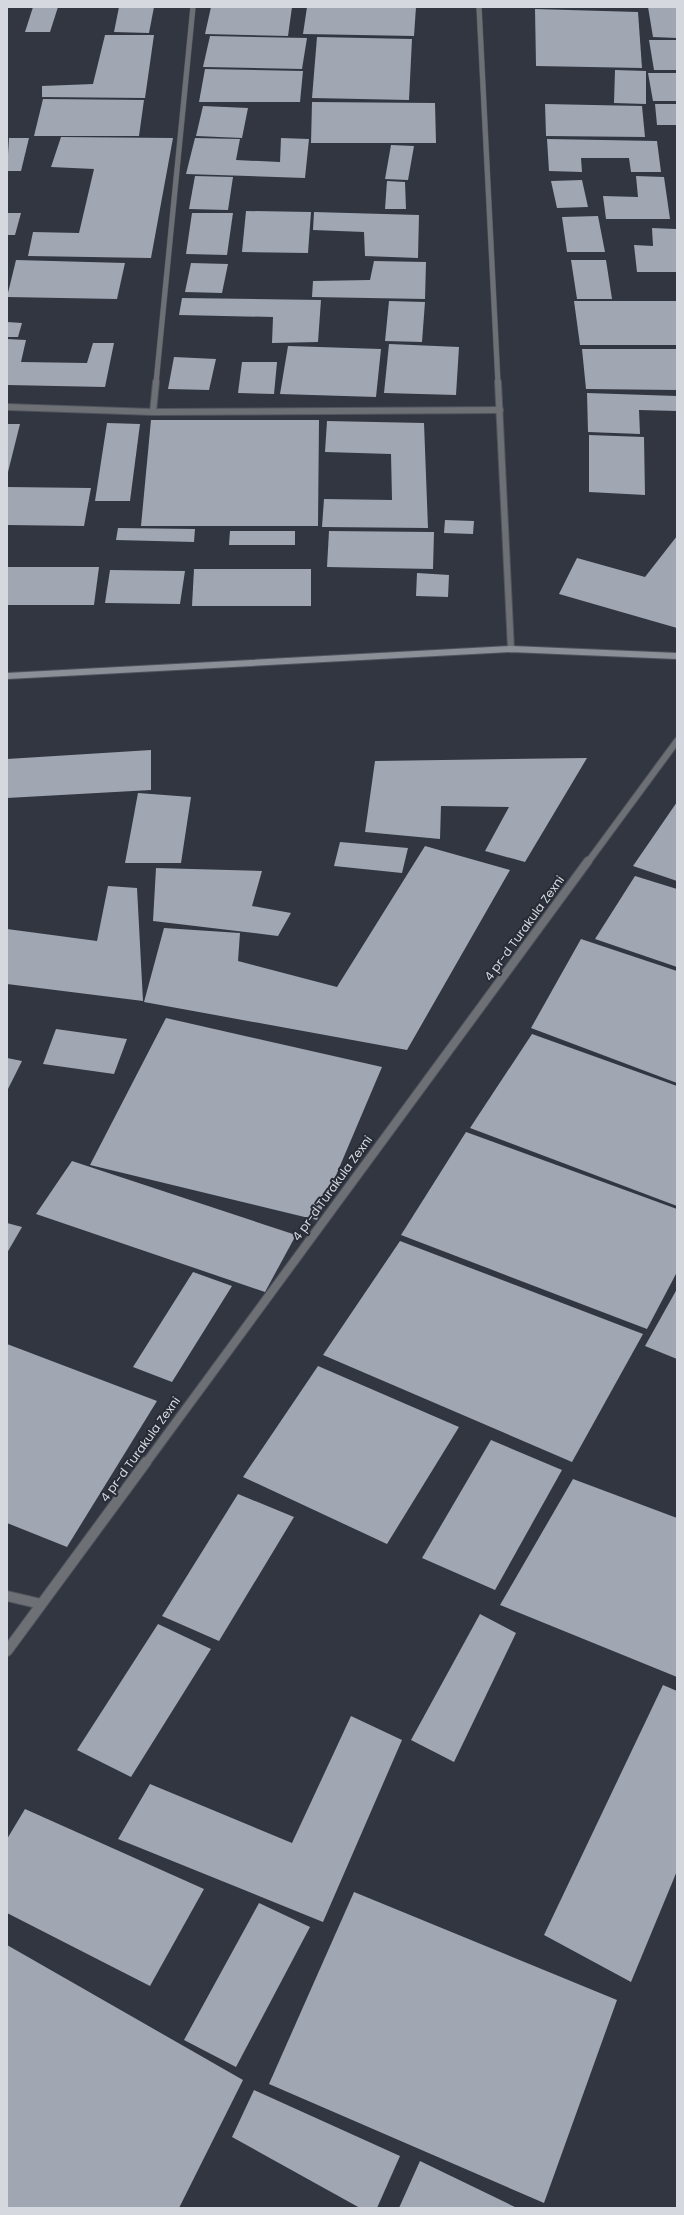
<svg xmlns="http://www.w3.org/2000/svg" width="684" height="2215" viewBox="0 0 684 2215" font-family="Poppins,sans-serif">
  <rect width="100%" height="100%" fill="#313640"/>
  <g fill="#a0a6b2">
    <polygon points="33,7 58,7 50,32 25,32"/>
    <polygon points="119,7 154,7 149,33 114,32"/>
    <polygon points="211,7 292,7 288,36 205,34"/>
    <polygon points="307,7 416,7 414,36 303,34"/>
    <polygon points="648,7 677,7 677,38 653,37"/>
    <polygon points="535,9 638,12 642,68 536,66"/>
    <polygon points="105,35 154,35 145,98 42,97 42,86 93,84"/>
    <polygon points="210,36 307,38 302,69 203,67"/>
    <polygon points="317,37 412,39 409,100 312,98"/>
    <polygon points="649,40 677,40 677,70 654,70"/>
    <polygon points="205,69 303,71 300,102 199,102"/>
    <polygon points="615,70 646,71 646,104 614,103"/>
    <polygon points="648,73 677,73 677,101 653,101"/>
    <polygon points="43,99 144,100 139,136 34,136"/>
    <polygon points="312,102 435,103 436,143 311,143"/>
    <polygon points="545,104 642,106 645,137 546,136"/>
    <polygon points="655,104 677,104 677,125 657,125"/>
    <polygon points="203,106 248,108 242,138 196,136"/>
    <polygon points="61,137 173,138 151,258 28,256 33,232 79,233 94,169 51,167"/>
    <polygon points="9,138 29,138 21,171 7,171"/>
    <polygon points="195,138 240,139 236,160 280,162 281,138 309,139 305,178 186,174"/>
    <polygon points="547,139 657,141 661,172 631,172 629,158 581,158 582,172 549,171"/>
    <polygon points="391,145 414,146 408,180 385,179"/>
    <polygon points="195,176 233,177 228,210 189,209"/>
    <polygon points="636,176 664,177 670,219 606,219 603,196 638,197"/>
    <polygon points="582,180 588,207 557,208 551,181"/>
    <polygon points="387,181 405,182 406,209 385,209"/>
    <polygon points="246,211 311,212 308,253 242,252"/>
    <polygon points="314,212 419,215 418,258 365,256 364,232 313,230"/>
    <polygon points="7,213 21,213 15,235 7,235"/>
    <polygon points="192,213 233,213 227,255 186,254"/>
    <polygon points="598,216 605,252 567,252 562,217"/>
    <polygon points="652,228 676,229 677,272 637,272 634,245 653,246"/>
    <polygon points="16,260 125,263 117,299 7,297"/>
    <polygon points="571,260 606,260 612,299 577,299"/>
    <polygon points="374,261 426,262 425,299 312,297 313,281 370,280"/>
    <polygon points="191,263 228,264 222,293 185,292"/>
    <polygon points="182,298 321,300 318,342 272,343 273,317 179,315"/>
    <polygon points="389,301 425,302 422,342 385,341"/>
    <polygon points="574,301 677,301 677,345 580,345"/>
    <polygon points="7,322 22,323 18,337 7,337"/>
    <polygon points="7,339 26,340 21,362 87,363 93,343 114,343 105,387 7,385"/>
    <polygon points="389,344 459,347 456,395 384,393"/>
    <polygon points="288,346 381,349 376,397 280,394"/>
    <polygon points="582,349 677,349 677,390 586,389"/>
    <polygon points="174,357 216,359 209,390 168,389"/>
    <polygon points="242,362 277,362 274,394 238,393"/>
    <polygon points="587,393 677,396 677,411 639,410 640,434 588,432"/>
    <polygon points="151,420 319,420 318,526 141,526"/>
    <polygon points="327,421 424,423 428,528 322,527 324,499 392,500 391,454 325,452"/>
    <polygon points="107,423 140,424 130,501 95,501"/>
    <polygon points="7,424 20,424 8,472 7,471"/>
    <polygon points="589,435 644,437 645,495 589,492"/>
    <polygon points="7,487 91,488 84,526 7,525"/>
    <polygon points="445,520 474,521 473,534 444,533"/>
    <polygon points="118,528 195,529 194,542 116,540"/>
    <polygon points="230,531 295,531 295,545 229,545"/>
    <polygon points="329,531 434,532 433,569 327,567"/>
    <polygon points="677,536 677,628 559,594 577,558 645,577"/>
    <polygon points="7,567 99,567 94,605 7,605"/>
    <polygon points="194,569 311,569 311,606 192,606"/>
    <polygon points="110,570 185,571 180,604 105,603"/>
    <polygon points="417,573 449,575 448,597 416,596"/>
    <polygon points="151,750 151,790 7,798 7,759"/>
    <polygon points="587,758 525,862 485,851 509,807 441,806 440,839 365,832 375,761"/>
    <polygon points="138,793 191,797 181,863 125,863"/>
    <polygon points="677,802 677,881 633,866"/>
    <polygon points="340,842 408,848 402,873 334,866"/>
    <polygon points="425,846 510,870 407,1050 144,1002 164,928 240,933 238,961 337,987"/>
    <polygon points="156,868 262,871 252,906 291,913 278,936 153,921"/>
    <polygon points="635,876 677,889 677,967 595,939"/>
    <polygon points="108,886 137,888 143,1001 7,984 7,929 97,941"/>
    <polygon points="581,939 677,971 677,1083 531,1028"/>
    <polygon points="166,1018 382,1067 317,1220 90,1165"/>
    <polygon points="56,1029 127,1039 114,1074 43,1064"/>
    <polygon points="532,1034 677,1086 677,1206 470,1128"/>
    <polygon points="7,1058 22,1061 7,1091"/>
    <polygon points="466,1132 677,1209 677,1272 647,1329 401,1235"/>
    <polygon points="72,1161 296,1235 265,1292 36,1214"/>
    <polygon points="7,1223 22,1227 7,1253"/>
    <polygon points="400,1241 643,1334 572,1462 323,1355"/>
    <polygon points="193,1272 232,1286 172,1382 133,1367"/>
    <polygon points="677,1289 677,1359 645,1346"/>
    <polygon points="7,1344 157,1401 67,1547 7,1523"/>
    <polygon points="318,1366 459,1427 387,1544 243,1477"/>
    <polygon points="491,1440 562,1470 495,1590 422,1558"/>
    <polygon points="573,1479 677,1518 677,1677 500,1605"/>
    <polygon points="238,1494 294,1517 219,1641 162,1616"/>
    <polygon points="480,1614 516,1633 454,1762 411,1740"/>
    <polygon points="158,1624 211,1649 131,1777 77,1750"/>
    <polygon points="663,1685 677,1691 677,1871 631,1982 544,1935"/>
    <polygon points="351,1716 402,1740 323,1922 118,1839 150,1784 292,1843"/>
    <polygon points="25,1809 204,1889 150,1986 7,1913 7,1839"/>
    <polygon points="354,1892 617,2000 544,2203 269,2084"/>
    <polygon points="259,1903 310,1927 236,2067 184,2040"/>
    <polygon points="7,1945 243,2080 179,2208 7,2208"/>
    <polygon points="254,2090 400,2156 377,2208 360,2208 232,2137"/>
    <polygon points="420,2161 517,2208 399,2208"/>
  </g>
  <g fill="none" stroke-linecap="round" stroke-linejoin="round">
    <g stroke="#4f535d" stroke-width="6">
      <polyline id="lane-far1" points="156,383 193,7"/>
    </g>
    <g stroke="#4f535d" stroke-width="8">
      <g id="lane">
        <polyline points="7,407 153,412 500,410"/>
        <polyline points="153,412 156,382"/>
      </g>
    </g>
    <g stroke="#4f535d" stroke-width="6">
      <polyline id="street-far3" points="479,7 498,383"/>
    </g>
    <g stroke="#4f535d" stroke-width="8">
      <g id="street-far2">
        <polyline points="498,382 511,649"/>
        <polyline points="588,862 677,741"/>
      </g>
    </g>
    <g stroke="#4f535d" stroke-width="10">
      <polyline id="street-far1" points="146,1463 588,861"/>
    </g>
    <g stroke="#4f535d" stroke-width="12">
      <g id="street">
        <polyline points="7,1596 41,1604"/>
        <polyline points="7,1651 146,1462"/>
      </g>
    </g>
    <g stroke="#4f535d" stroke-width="8">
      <polyline id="secondary" points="7,676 511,649 677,656"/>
    </g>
    <use href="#lane-far1" stroke="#6d7075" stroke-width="5"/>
    <use href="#lane" stroke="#6d7075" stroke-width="6"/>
    <use href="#street-far3" stroke="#6d7075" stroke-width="5"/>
    <use href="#street-far2" stroke="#6d7075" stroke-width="6"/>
    <use href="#street-far1" stroke="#6d7075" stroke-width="8"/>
    <use href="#street" stroke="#6d7075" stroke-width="10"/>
    <use href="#secondary" stroke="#8b8f97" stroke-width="6"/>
  </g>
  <g text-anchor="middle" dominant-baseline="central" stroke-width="4" stroke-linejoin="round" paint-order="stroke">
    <g font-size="12" fill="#d5d8df" stroke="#272c36">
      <text transform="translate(524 928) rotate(-54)">4 pr-d Turakula Zexni</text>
      <text transform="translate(332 1188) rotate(-54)">4 pr-d Turakula Zexni</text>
      <text transform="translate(140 1449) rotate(-54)">4 pr-d Turakula Zexni</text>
    </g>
  </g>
  <rect width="684" height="2215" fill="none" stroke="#d5d8df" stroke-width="16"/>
</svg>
